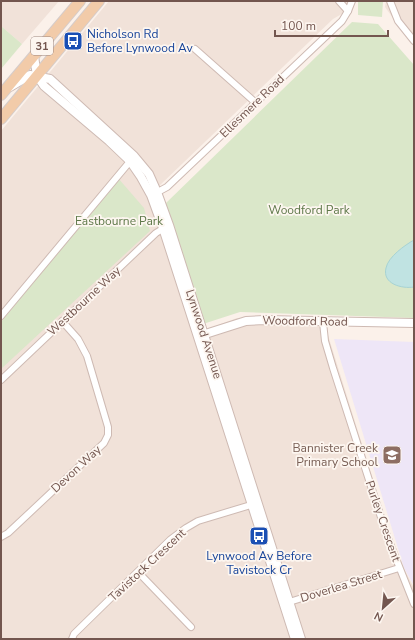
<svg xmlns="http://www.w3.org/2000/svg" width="415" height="640" viewBox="0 0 415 640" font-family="'Nunito Sans',sans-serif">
  <rect width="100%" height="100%" fill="#fbf1ea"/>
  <g fill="#f1e2d9">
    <polygon points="1,1 59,1 22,44 1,26"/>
    <polygon points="109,1 349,1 354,7 333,19 158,187 170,215 205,330 237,318 322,316 396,553 414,588 414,639 1,639 1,131"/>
    <polygon points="386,1 414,1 414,47 385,7"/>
  </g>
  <polygon fill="#eee6f7" points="334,339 414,342 414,586 404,568"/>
  <g fill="#dae7c9">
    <polygon points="358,1 383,1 382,17 358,15"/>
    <polygon points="352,22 378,24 414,65 414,318 240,312 203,324 190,291 166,203"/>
    <polygon points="1,26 22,44 1,69"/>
    <polygon points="118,178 144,208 150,231 1,369 1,322"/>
  </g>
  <path fill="#c0e3e2" stroke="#a7d3d3" d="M414,240V287C402,289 382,284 386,268C388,257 405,245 414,240Z"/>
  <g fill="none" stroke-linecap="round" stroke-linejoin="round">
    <g stroke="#cebab3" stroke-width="8">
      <g id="minor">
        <polyline points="339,1 348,11"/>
        <polyline points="390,1 398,21 414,41"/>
        <polyline points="195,49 256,103"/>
        <polyline points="154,194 167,187 342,21 348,11 352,1"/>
        <polyline points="1,316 132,159"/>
        <polyline points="323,322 325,341 333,368 387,536 414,604"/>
        <polyline points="1,380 156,233 166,227"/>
        <polyline points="1,537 8,533 104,443 108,435 108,427 87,356 78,339 62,321"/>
        <polyline points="138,572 191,627"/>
        <polyline points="286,603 399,568"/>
        <polyline points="72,639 74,634 170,540 186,528 198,521 254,504"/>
      </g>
    </g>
    <g stroke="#cebab3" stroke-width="10">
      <g id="tertiary">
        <polyline points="34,56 37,76 44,86 109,141 130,161 141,177 151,195 163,228 295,639"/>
        <polyline points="10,87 30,75 50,79 134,156 149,174 157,192 169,225 301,639"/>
        <polyline points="199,336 246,321 264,320 414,323"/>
      </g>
    </g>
    <g stroke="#d5ccca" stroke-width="12">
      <g id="primary">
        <polyline points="1,95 80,1"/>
        <polyline points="1,119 99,1"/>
      </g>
    </g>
    <use href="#minor" stroke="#fff" stroke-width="6"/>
    <use href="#tertiary" stroke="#fff" stroke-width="8"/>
    <use href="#primary" stroke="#f2cba9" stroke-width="10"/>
  </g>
  <defs>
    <g id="bus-square" transform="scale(1)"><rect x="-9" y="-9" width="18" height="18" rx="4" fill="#1a4fb4" stroke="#fdf6f0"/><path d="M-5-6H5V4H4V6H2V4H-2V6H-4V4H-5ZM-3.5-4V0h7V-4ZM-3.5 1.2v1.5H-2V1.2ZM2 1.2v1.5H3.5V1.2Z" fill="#fff"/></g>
    <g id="school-square" transform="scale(1)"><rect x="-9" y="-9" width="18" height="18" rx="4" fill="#8d6e63" stroke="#fdf6f0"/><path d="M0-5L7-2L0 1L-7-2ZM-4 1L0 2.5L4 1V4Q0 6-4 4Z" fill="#fff"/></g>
  </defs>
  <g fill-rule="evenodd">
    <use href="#bus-square" x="73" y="41"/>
    <use href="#school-square" x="392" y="455"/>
    <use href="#bus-square" x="259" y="536"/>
  </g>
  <g text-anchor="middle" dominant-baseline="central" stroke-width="3.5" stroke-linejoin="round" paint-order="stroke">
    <rect fill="#fdf6f0" stroke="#9c867f" stroke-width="1" x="31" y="37" width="22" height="18" rx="3"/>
    <g font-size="11" font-weight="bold" fill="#73564f">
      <text x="42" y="46">31</text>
    </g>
    <g font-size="12" fill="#164399" stroke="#fdf6f0" text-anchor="start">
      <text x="87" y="34">Nicholson Rd<tspan x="87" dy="14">Before Lynwood Av</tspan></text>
      <text x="259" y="556" text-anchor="middle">Lynwood Av Before<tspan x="259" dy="14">Tavistock Cr</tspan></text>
    </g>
    <g font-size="12" fill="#73564f" stroke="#fdf6f0">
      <text transform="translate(252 106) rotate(-44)">Ellesmere Road</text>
      <text transform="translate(84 301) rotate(-43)">Westbourne Way</text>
      <text transform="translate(305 321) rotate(1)">Woodford Road</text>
      <text transform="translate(204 334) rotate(72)">Lynwood Avenue</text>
      <text transform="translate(76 469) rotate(-43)">Devon Way</text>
      <text transform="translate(383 521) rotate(71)">Purley Crescent</text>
      <text transform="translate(147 565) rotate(-43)">Tavistock Crescent</text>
      <text transform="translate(341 586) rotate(-17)">Doverlea Street</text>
    </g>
    <g font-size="12" fill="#5e7849" stroke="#fdf6f0">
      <text x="309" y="210">Woodford Park</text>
      <text x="119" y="221">Eastbourne Park</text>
    </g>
    <g font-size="12" fill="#785e54" stroke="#fdf6f0" text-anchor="end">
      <text x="378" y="448">Bannister Creek<tspan x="378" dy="14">Primary School</tspan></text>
    </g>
  </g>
  <rect width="415" height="640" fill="none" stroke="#73564f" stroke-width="4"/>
  <g transform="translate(383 608) rotate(207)" stroke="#fdf6f0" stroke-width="3" paint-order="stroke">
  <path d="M0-3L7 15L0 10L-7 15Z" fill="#73564f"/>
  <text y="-6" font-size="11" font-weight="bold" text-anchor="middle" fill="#73564f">N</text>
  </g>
  <path d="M275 30v6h113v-6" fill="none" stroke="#73564f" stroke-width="2"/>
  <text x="281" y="30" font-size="12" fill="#73564f" stroke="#fdf6f0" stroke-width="3" paint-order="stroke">100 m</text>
</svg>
